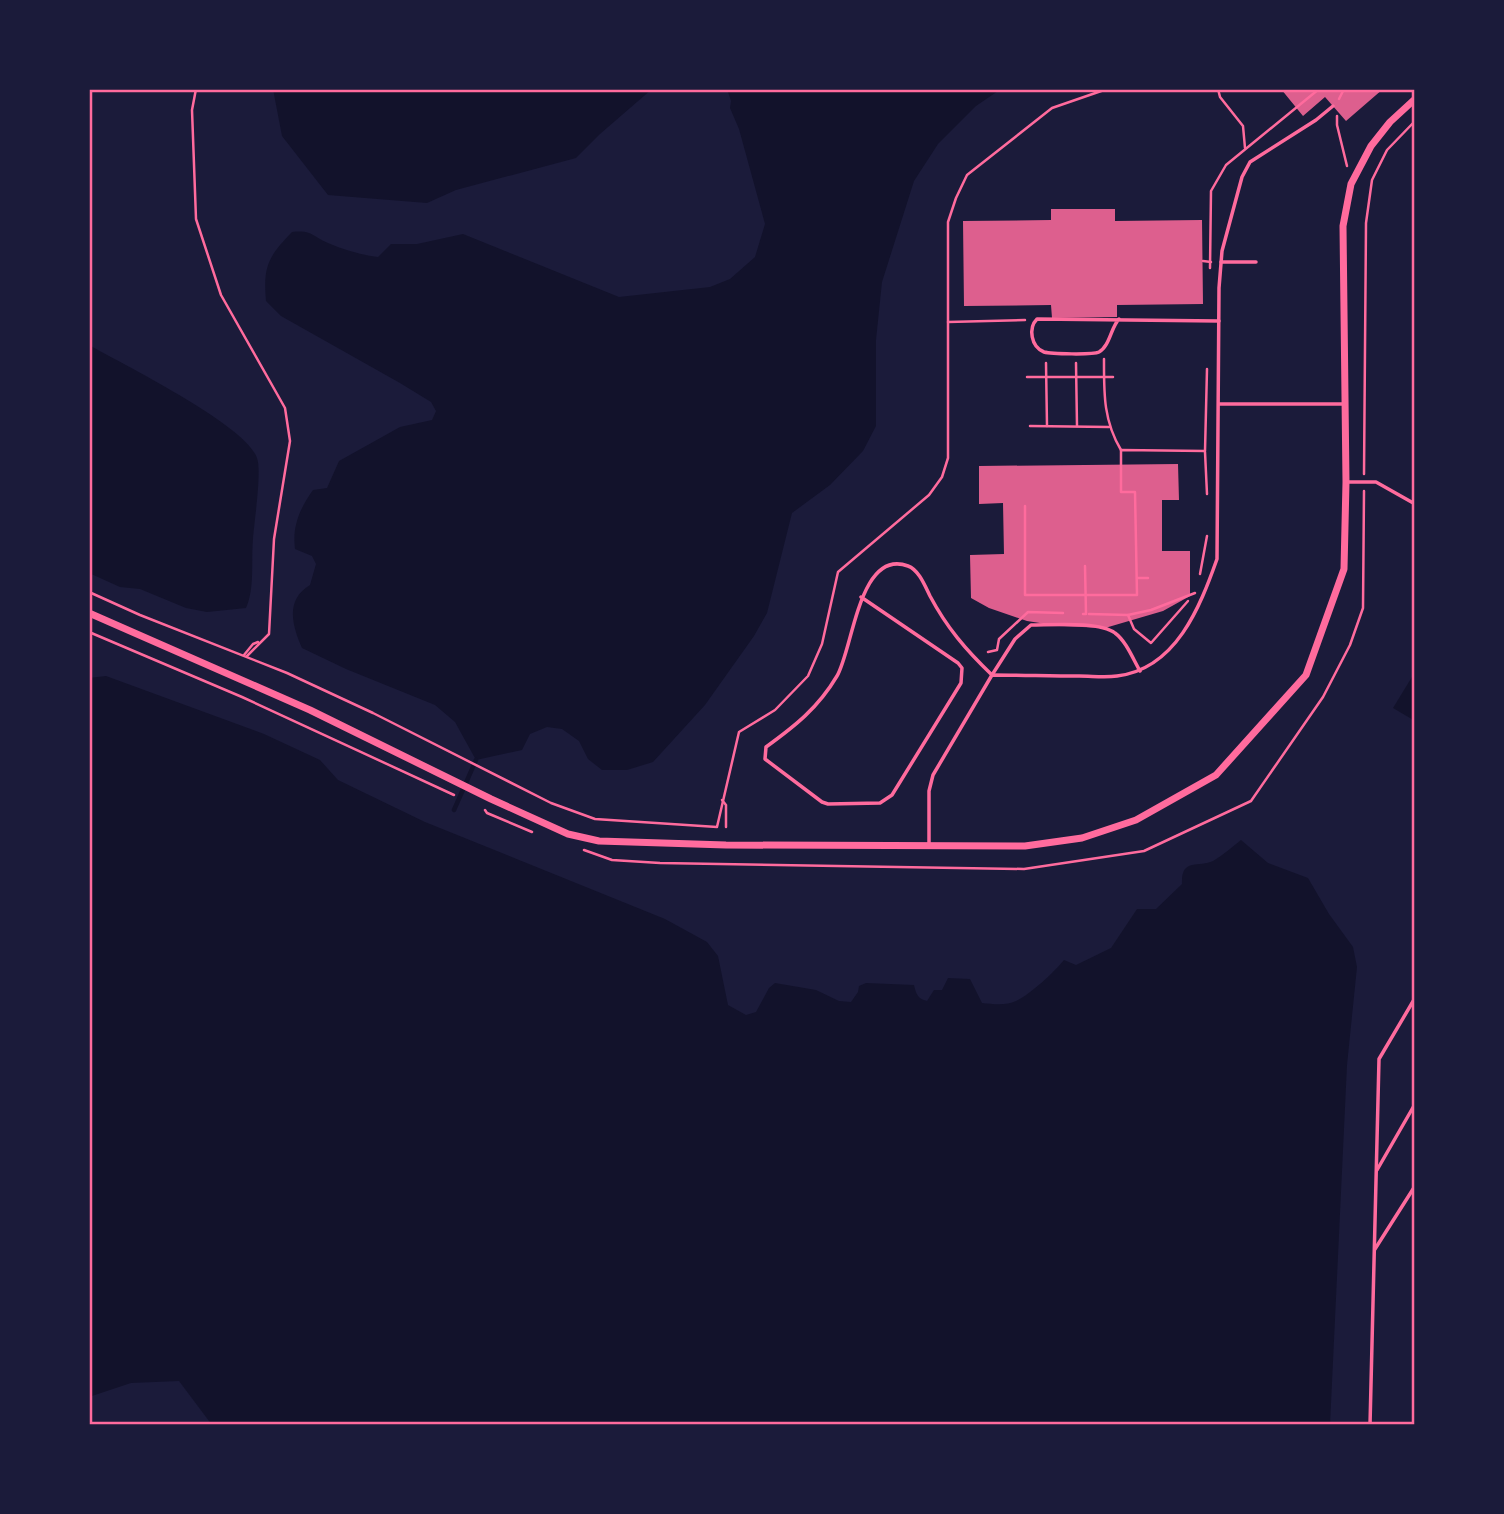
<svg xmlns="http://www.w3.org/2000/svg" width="1504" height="1514" viewBox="0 0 1504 1514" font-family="'Sofia Sans Condensed',sans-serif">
  <rect width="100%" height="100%" fill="#1b1b3a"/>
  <g fill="#12122b">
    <polygon points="273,89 652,89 600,134 576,158 456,190 427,203 328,195 282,136"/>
    <path d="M727,89H1001L976,106L938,144L914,181L882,282L876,340V426L863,451L830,485L792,513L767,613L754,636L705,705L653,762L627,770H602L588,759L579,741L562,729L547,727L530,734L522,750L476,760L455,722L435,705L346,669L302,648C292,625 285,600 310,585L316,564L312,556L295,549C292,526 300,508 313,490L327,488L339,461L400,427L432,420L436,411L431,402L400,383L281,316L266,301C263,266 268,257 292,232C313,230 311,236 328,243C344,250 361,255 378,257L391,244H417L463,234L619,297L710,287L730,279L755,257L765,224L739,129L730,108L731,101Z"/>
    <path d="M89,345C124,365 246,425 257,458C262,471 254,523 253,539C251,561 255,588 246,608L207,612L186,608L140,589L120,587L89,573Z"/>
    <polygon points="1415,672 1415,721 1393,708"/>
    <path d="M106,676L264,734L320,760L338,780L425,822L665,919L707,942L718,956L728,1005L746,1015L756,1012L769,988L775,983L816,990L839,1001L851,1002L858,992L859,986L866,983L914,985C916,994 918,999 927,1001L934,990H942L948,978L970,979L982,1003C993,1004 1006,1006 1016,1001C1031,994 1054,972 1064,960L1076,965L1111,948L1137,909H1156L1182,884C1181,857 1199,868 1213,861C1223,855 1232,847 1241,840L1268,863L1308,878L1329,914L1353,947L1357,967L1347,1065L1330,1425H212L179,1381L131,1383L89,1397V678Z"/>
  </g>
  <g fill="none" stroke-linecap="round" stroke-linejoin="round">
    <polyline stroke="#12122b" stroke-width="4.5" points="454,810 476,760"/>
  </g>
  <g fill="#dd5f8e">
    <polygon points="1281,89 1383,89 1346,121 1325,97 1303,116"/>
    <polygon points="1051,209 1115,209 1115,221 1202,220 1203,304 1117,305 1117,317 1052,318 1051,305 964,306 963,221 1051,220"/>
    <polygon points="1178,464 1179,500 1162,500 1162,551 1190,551 1190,596 1163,611 1105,628 1059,626 1027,621 989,608 971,598 970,555 1004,554 1003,503 979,504 979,466"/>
  </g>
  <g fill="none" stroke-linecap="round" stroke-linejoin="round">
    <g stroke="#ff6b9d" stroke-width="2.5">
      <polyline points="196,89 192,110 196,219 221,295 285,408 290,441 274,539 269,634 247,656"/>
      <polyline points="1218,89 1220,97 1243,126 1245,148"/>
      <polyline points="1339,99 1344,89"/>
      <polyline points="1337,116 1337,125 1347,166"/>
      <polyline points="1203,261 1211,262"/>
      <polyline points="1210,268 1211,191 1226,165 1319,89"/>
      <polyline points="948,322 1025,320"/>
      <path d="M1104,359C1104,392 1103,420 1121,450"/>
      <polyline points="1046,363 1047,426"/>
      <polyline points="1076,363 1077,426"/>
      <polyline points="1027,377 1113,377"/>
      <polyline points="1030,426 1109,427"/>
      <polyline points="1205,452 1207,494"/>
      <polyline points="1364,474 1366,223 1372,180 1387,150 1415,121"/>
      <polyline points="1025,506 1025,595 1137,595 1135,492 1121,492 1121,450 1205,451 1207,369"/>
      <polyline points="1200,574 1207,536"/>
      <polyline points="1137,578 1148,578"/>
      <polyline points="89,592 140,615 287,673 373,713 551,803 595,819 717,827 739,732 775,710 808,676 822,644 838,572 929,495 942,477 948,458 948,222 956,198 967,175 1052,108 1107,89"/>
      <polyline points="1083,614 1086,614 1085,566"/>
      <polyline points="1089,614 1128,615 1151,610 1195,593"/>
      <polyline points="1128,615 1134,629 1151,643 1188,601"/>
      <polyline points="89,632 242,697 454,795"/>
      <polyline points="988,652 997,650 999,639 1028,612 1063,613"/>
      <polyline points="244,655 253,644 258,642"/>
      <polyline points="722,800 726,805 726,827"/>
      <polyline points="485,810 487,813 532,832"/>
      <polyline points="584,850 612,860 660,863 1024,869 1144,851 1251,801 1323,697 1350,645 1363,608 1364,491"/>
    </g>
    <g stroke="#ff6b9d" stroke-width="3.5">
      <polyline points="1221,262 1256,262"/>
      <path d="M1119,319C1111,327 1110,346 1099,352C1093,355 1051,354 1044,352C1031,347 1028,328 1037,319L1219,321"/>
      <polyline points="1219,404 1344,404"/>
      <polyline points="1346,482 1376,482 1415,504"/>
      <path d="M861,597L958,663L962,668L961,683L892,795L880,803L828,804L822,802L765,759L766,747C795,726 818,708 837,676C853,649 859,548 908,566C919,570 925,586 930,596C947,628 966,650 992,675L1015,639L1031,625C1051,625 1100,621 1115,633C1126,641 1133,659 1140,671"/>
      <path d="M929,846V791L933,775L992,675C1021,675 1050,676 1079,676C1092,676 1105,678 1117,676C1176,669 1200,607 1217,559L1219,288L1222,251L1242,177L1250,162L1316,120L1333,106"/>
      <polyline points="1377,1170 1415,1104"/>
      <polyline points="1375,1249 1415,1186"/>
      <polyline points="1370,1425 1379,1059 1415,998"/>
    </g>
    <polyline stroke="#ff6b9d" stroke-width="7" points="89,613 310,710 491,799 568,834 599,841 726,845 1025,846 1082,838 1136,820 1216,775 1306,675 1344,569 1346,482 1343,226 1351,184 1371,146 1390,122 1415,99"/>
  </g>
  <rect width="1504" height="1514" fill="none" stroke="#1b1b3a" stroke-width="182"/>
  <rect x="91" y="91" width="1322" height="1332" fill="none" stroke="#ff6b9d" stroke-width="2.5"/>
</svg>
